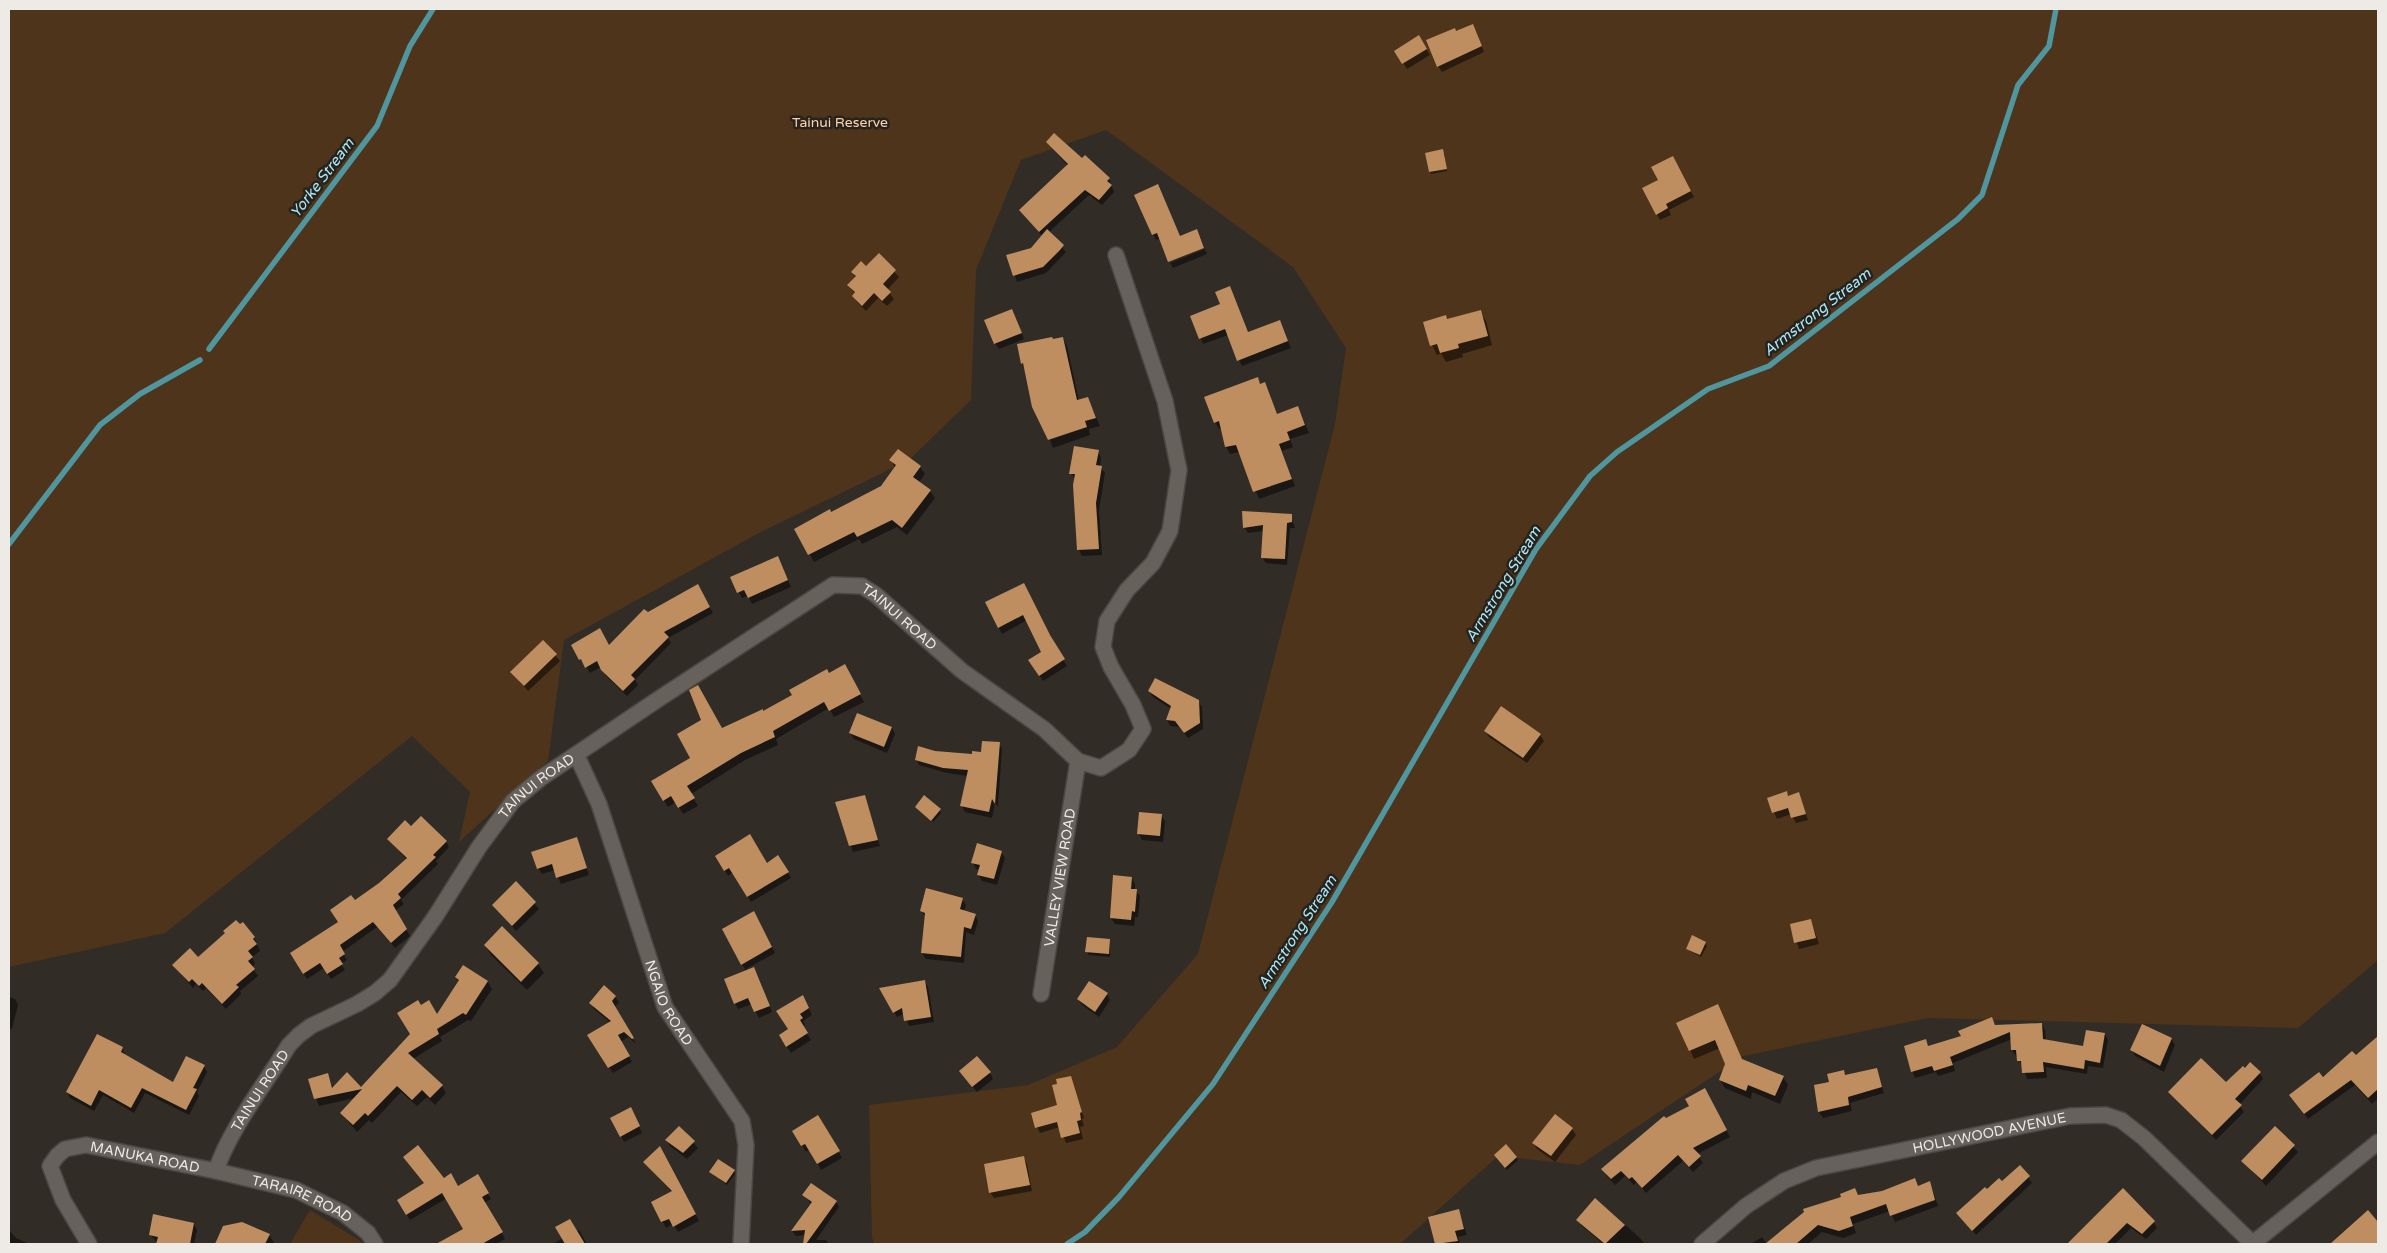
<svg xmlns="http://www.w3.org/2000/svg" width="2387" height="1253" viewBox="0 0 2387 1253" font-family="'Varela Round',sans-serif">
  <rect width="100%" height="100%" fill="#322c27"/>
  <g fill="#4d341b">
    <polygon points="9,9 2378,9 2378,960 2298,1028 1928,1018 1743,1056 1580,1165 1498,1156 1400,1244 874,1244 872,1237 869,1105 1028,1085 1117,1047 1198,954 1335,424 1346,348 1293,267 1106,130 1021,160 976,270 971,400 909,460 759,533 564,640 548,761 459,842 470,792 412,736 165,933 9,967"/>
    <polygon points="310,1210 359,1240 362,1244 290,1244"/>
  </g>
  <g fill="#0007">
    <polygon points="1476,31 1484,52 1442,72 1438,66 1456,32"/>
    <polygon points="1419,37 1430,55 1407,69 1396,51"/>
    <polygon points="1047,142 1082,160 1109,179 1114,192 1102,205 1089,195 1049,232 1066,252 1046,273 1017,282 1008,256 1032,249 1043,237 1020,210 1068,166"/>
    <polygon points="1444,153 1447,171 1431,174 1430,171"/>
    <polygon points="1672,157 1694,197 1669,210 1671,215 1660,220 1643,189 1659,180"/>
    <polygon points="1136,195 1180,238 1200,237 1204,247 1169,260 1160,239 1156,240 1153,234"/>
    <polygon points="1205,249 1207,254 1173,268 1170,263"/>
    <polygon points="879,255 899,277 887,290 894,299 887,306 878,298 866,311 857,302 853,296 855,294 849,286 856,278 852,272 866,268"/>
    <polygon points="1480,311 1486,321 1492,345 1462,354 1463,357 1446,362 1441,353 1437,355 1432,345 1447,320"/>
    <polygon points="1015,316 1024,339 999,349 995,343"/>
    <polygon points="1192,316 1248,333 1279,321 1291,348 1242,366 1228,335 1203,344"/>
    <polygon points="1063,338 1067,346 1079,401 1088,399 1100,426 1089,429 1090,435 1053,448 1022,363 1053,340"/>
    <polygon points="1260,385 1268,391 1277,415 1298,407 1309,433 1290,439 1293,447 1282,451 1295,486 1259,499 1240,452 1230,454 1226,447 1222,428 1219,429 1215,422"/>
    <polygon points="1098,451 1101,458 1100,467 1105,473 1099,510 1102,555 1082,556 1079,550 1075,480 1071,473"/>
    <polygon points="891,460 920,467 925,474 919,482 930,491 935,498 907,535 897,527 862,544 859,539 814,562 796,529 881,487 895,468"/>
    <polygon points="1291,516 1295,528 1290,528 1287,565 1266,563 1262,557 1264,531 1248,533 1244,527"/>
    <polygon points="780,563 791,587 752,604 748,596 742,598 739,592"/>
    <polygon points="1023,584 1051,640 1067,666 1043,681 1030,660 1042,652 1027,620 1002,634 999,628"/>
    <polygon points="698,586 713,613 668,638 671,643 635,680 638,685 627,696 606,676 601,667 590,673 573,645 609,647"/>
    <polygon points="543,642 560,661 528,691 511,672"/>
    <polygon points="844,666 864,702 834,717 829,708 776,739 778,745 745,760 691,794 698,806 683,814 676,802 668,807 652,781 692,758 722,729 763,712"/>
    <polygon points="1149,691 1198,701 1202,707 1203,729 1188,738 1179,727 1170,726 1167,720 1171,709 1153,697"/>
    <polygon points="892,728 895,734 887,753 854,739 850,733"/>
    <polygon points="1485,731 1540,735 1544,741 1527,763 1489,737"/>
    <polygon points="999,743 1002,749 998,807 995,803 992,818 965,812 962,806 968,776 947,773 919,765 916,759 935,752 973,756"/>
    <polygon points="1787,793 1789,797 1799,794 1808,820 1796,823 1791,814 1777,819 1768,798"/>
    <polygon points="865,797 880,846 853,852 836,803"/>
    <polygon points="916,807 940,810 941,813 933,822"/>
    <polygon points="1140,814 1161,815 1165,821 1163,842 1142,840 1139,834"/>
    <polygon points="412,828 446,841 449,847 436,861 438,864 401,900 404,904 395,911 410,936 395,948 377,927 342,952 347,960 341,964 345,970 331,979 324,968 307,979 291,953 339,923 354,902 380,884 407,860 389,839"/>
    <polygon points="576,839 589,875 561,884 555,870 542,874 538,868"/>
    <polygon points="1001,852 1005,858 997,885 982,881 978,874 980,870 976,869 973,863"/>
    <polygon points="717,856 767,864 778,857 791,878 751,902 733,872 728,876"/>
    <polygon points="1132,878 1135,884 1135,890 1140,896 1138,917 1135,917 1134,926 1115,924 1111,918"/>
    <polygon points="516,883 539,909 516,931 494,905"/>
    <polygon points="962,899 966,905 964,911 975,915 978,921 974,935 966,932 964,963 926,959 922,953 926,917 921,911"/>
    <polygon points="757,919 775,953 746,969 757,974 772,1012 759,1018 752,1004 738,1009 735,1003 746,971 723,930"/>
    <polygon points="1811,920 1819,944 1799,949 1791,925"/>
    <polygon points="254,937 260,951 252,957 255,964 252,967 258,976 240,991 241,994 226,1009 206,988 203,991 196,984 193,988 174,966"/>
    <polygon points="1088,938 1110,940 1110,957 1088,955"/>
    <polygon points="1705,943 1707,946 1701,957 1687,949"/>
    <polygon points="485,945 538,964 544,973 527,990 491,955"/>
    <polygon points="456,977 488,982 492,989 471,1021 468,1020 440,1037 442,1041 413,1059 442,1086 446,1093 435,1105 427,1097 417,1106 401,1092 372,1123 369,1120 357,1132 341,1113 355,1098 319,1106 310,1080 327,1075 333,1088 361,1089 412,1035 421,1007 437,1016 459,982"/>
    <polygon points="925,982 928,987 934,1022 909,1026 904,1014 897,1017 881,989"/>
    <polygon points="1107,994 1110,1000 1099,1017 1082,1005 1078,999"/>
    <polygon points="9,997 15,999 18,1005 12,1029 9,1028"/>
    <polygon points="615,997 619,1002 615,1007 636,1044 628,1037 621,1042 632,1062 613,1073 592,1041 611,1023 594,1009 591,1003"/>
    <polygon points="806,1003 812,1015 803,1021 805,1025 803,1027 811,1040 791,1053 780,1036 790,1030"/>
    <polygon points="1717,1006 1743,1061 1783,1077 1788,1085 1780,1104 1752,1092 1751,1099 1725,1088 1720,1080 1727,1064 1720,1048 1694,1059 1678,1023"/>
    <polygon points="1992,1019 1996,1026 2042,1024 2045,1030 2046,1041 2084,1048 2105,1034 2108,1040 2103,1068 2088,1066 2087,1074 2046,1067 2047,1078 2027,1079 2023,1066 2012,1050 2012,1039 1953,1063 1955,1071 1938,1076 1936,1072 1915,1078 1905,1047 1925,1041 1929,1047 1962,1037"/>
    <polygon points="2171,1038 2175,1045 2164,1072 2135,1056 2132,1050"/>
    <polygon points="2378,1038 2378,1098 2372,1104 2355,1085 2308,1119 2290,1095 2356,1057"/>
    <polygon points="122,1048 125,1055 173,1083 204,1066 207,1072 197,1092 199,1096 189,1115 145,1093 134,1113 103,1095 94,1111 70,1098 67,1092"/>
    <polygon points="1876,1069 1884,1093 1850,1103 1852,1111 1823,1118 1819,1112 1830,1083 1843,1072 1846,1076"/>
    <polygon points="961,1071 990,1073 993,1079 977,1092"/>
    <polygon points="2260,1073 2263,1079 2239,1105 2244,1112 2216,1140 2170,1092 2226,1084"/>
    <polygon points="1070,1077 1084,1118 1082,1119 1084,1126 1080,1127 1083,1139 1066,1143 1060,1127 1040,1133 1037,1127 1059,1106"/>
    <polygon points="1708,1096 1730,1137 1697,1154 1703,1163 1693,1172 1683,1161 1646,1193 1637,1182 1634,1185 1625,1176 1615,1185 1606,1175 1603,1169 1666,1119"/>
    <polygon points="634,1115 642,1133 624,1142 621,1136"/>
    <polygon points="818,1117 842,1158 821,1170 810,1149 806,1152 794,1131"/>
    <polygon points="679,1127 698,1148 687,1159 670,1146 666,1140"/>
    <polygon points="2275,1128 2298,1152 2266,1186 2243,1161"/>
    <polygon points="1572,1129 1576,1135 1555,1162 1537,1149 1533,1143"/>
    <polygon points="659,1148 699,1221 678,1232 673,1224 666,1228 653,1203 672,1192 645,1163"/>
    <polygon points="1516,1157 1518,1160 1507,1170 1497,1158"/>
    <polygon points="1024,1158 1027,1164 1032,1191 994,1198 990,1192"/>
    <polygon points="2020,1166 2032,1183 1976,1235 1958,1213 2002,1182"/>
    <polygon points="734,1171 735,1174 727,1185 711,1172"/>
    <polygon points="477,1176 491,1199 484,1203 505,1239 496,1244 457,1244 453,1236 464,1229 447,1198 410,1220 398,1200 443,1179 458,1187"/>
    <polygon points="1915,1180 1919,1187 1930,1183 1938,1206 1895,1222 1890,1211 1853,1224 1856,1233 1843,1238 1822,1232 1808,1244 1767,1244 1806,1212 1859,1196 1882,1192"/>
    <polygon points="2123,1190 2148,1213 2157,1228 2146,1239 2131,1228 2115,1244 2069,1244"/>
    <polygon points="804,1195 836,1202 839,1207 816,1240 826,1240 829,1244 805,1244 806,1235 796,1236 792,1231 812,1205"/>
    <polygon points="1595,1200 1637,1235 1645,1244 1603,1244 1581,1225 1578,1220"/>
    <polygon points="1458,1210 1467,1235 1458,1237 1460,1244 1436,1244 1429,1218"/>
    <polygon points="2368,1212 2378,1223 2378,1244 2332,1244"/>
    <polygon points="194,1224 197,1230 194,1244 158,1244 150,1234"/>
    <polygon points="223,1227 269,1235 275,1244 216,1244"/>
    <polygon points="9,1230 16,1238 29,1244 9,1244"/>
    <polygon points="579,1230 587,1244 553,1244 563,1238"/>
    <polygon points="1762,1237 1767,1244 1751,1244"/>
  </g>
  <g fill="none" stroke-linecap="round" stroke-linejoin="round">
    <g stroke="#50969f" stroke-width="5.5">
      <polyline points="209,349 377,126 410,46 433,9"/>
      <polyline points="9,544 100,425 140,394 200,360"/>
      <polyline points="1067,1244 1085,1232 1119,1197 1213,1084 1332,902 1536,549 1590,476 1617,452 1708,389 1769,366 1958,219 1982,195 2018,85 2049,46 2056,9"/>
    </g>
  </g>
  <g fill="#be8e60">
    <polygon points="1473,24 1482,46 1437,67 1426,40 1455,28 1456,31"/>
    <polygon points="1419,35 1427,49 1402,64 1394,51"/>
    <polygon points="1054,133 1082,158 1085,155 1110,178 1107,181 1112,185 1099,200 1085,190 1039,232 1019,210 1068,164 1046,142"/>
    <polygon points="1443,149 1447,169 1429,172 1425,153"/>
    <polygon points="1673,156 1691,191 1666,204 1668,208 1656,215 1642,188 1658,180 1651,167"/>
    <polygon points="1158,184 1180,236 1197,229 1204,248 1168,262 1157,233 1152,235 1134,195"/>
    <polygon points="1047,229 1064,245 1060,250 1043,267 1013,276 1006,255 1031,248"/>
    <polygon points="879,253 896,270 883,284 891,292 882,301 874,293 862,306 852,296 855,292 847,285 856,276 851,272 861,261 866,266"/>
    <polygon points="1230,286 1248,332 1280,320 1288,341 1237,361 1225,329 1199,339 1190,316 1220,304 1215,292"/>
    <polygon points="1012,309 1022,333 994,344 984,320"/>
    <polygon points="1481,310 1488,336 1458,344 1459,348 1440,353 1437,344 1430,346 1423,322 1446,315 1447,319"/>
    <polygon points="1052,337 1053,339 1063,337 1077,400 1088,397 1096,418 1085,421 1087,427 1048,440 1032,407 1023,363 1021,364 1017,344"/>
    <polygon points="1258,377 1260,384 1265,382 1277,414 1298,406 1305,425 1287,432 1290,440 1279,444 1292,479 1253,492 1236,445 1225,447 1219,421 1214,423 1204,397"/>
    <polygon points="1074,446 1099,450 1096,465 1102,466 1096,503 1099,549 1077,550 1073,485 1075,474 1069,474"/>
    <polygon points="898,449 921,466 913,477 931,490 902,528 892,520 857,537 854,532 808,555 794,529 830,509 831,512 881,486 896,465 889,460"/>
    <polygon points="1242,511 1292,514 1292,522 1287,523 1285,559 1261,558 1263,525 1243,528"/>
    <polygon points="778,556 788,580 748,598 744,590 737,593 730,577"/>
    <polygon points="1024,583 1050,635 1065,659 1039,676 1028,660 1041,652 1023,615 998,628 985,602"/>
    <polygon points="698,584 710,607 664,632 669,637 631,675 635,679 623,691 601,670 597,661 585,668 581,659 579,660 571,645 600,628 609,645 644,609 648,612"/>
    <polygon points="543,640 557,654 524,686 510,672"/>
    <polygon points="845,664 861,694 829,711 824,702 773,731 775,737 741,753 687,786 695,798 678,808 671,796 663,801 651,781 690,758 677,734 701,720 689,690 698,685 722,728 763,709 763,711 792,695 789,690 827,669 829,673"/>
    <polygon points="1155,678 1199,700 1200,723 1184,733 1175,721 1166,720 1171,706 1148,691"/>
    <polygon points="1501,706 1541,734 1523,758 1484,731"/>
    <polygon points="857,713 892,727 884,747 849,733"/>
    <polygon points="982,741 1000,742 995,804 992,799 989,812 960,806 968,770 943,768 915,760 918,746 935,751 972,754 972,751 981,752"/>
    <polygon points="1787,791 1788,796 1799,792 1806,814 1791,818 1788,808 1772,813 1767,798"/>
    <polygon points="865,795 878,840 849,846 835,802"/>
    <polygon points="924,795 941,809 931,821 915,807"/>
    <polygon points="1139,812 1162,814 1160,836 1137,834"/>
    <polygon points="421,816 447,841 433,855 436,857 398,894 401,898 393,905 407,929 391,943 373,922 340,945 345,954 339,958 343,964 327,974 320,963 303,974 290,953 338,922 330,910 351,895 355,900 379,883 407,858 387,839 405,820 411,826"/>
    <polygon points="750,834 767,863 778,855 789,872 747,897 729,868 724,871 715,856"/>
    <polygon points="577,837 587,868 556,878 552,864 537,869 531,852"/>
    <polygon points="977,843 1002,851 994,879 977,875 980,865 971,863"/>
    <polygon points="1113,875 1132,877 1131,889 1137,889 1135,912 1132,911 1131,920 1110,918"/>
    <polygon points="516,881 536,902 512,926 492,905"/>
    <polygon points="926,888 963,898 960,909 976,914 971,929 964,927 961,957 921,953 925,913 920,911"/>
    <polygon points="754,911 772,947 741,965 722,929"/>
    <polygon points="1811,919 1816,938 1794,943 1790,924"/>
    <polygon points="236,920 240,924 243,922 255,937 253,939 257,944 248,951 253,957 248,961 255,969 236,985 239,987 222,1004 202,983 199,986 192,979 189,982 172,965 190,948 198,957 225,933 223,931"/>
    <polygon points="502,926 539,963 521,982 484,945"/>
    <polygon points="1692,935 1706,942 1700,955 1686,949"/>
    <polygon points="1087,937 1110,939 1109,954 1085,952"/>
    <polygon points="463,965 488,981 466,1015 463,1013 437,1029 439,1034 408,1053 443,1085 430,1098 422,1090 412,1100 397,1086 368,1116 365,1113 353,1125 340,1113 362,1089 314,1099 308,1079 328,1073 332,1088 347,1072 361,1087 410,1034 397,1013 418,1000 421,1005 429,1000 437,1014 459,980 455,977"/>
    <polygon points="754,967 770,1006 754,1012 748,998 734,1004 724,979"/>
    <polygon points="925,980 931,1017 904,1021 902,1008 893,1013 879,988"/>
    <polygon points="1089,981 1108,993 1095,1012 1077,999"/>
    <polygon points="604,985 616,996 612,1001 634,1038 632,1039 624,1032 618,1035 630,1056 608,1068 587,1035 611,1021 589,1003"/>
    <polygon points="803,995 809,1008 800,1014 803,1018 800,1020 808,1033 786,1047 779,1035 788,1029 776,1011"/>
    <polygon points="1718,1004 1742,1059 1784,1076 1775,1096 1748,1085 1746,1091 1719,1080 1725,1064 1715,1040 1689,1051 1676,1023"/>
    <polygon points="1992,1017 1995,1025 2042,1023 2043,1039 2083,1046 2086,1030 2105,1033 2100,1063 2085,1060 2084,1069 2043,1062 2044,1072 2022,1073 2021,1061 2017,1061 2016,1050 2011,1050 2010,1032 1950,1057 1953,1065 1934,1071 1932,1066 1911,1072 1904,1046 1926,1039 1928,1046 1961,1036 1958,1031"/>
    <polygon points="2142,1024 2172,1038 2160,1066 2130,1050"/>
    <polygon points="97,1034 123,1047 121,1052 173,1082 186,1056 205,1065 193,1088 197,1089 186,1110 142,1088 131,1108 99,1090 91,1106 66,1092"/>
    <polygon points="2378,1036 2378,1089 2368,1098 2351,1080 2304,1114 2289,1095 2319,1072 2323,1077 2352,1051 2356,1055"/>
    <polygon points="977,1056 991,1072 972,1087 959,1071"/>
    <polygon points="2201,1058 2226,1082 2243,1066 2245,1068 2250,1062 2261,1072 2235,1099 2242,1105 2212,1135 2168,1092"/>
    <polygon points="1877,1068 1882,1087 1848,1097 1849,1105 1818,1112 1814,1085 1829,1082 1827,1074 1844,1070 1845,1075"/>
    <polygon points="1071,1076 1082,1112 1080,1113 1081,1120 1077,1121 1080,1133 1061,1138 1057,1122 1035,1128 1031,1113 1057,1105 1052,1085 1057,1084 1056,1079"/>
    <polygon points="1705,1088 1727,1130 1693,1148 1701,1156 1689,1167 1678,1155 1642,1188 1632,1177 1629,1179 1621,1171 1611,1179 1601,1169 1664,1116 1666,1118 1689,1106 1685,1099"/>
    <polygon points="631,1107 640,1126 620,1137 610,1118"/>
    <polygon points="1555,1114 1573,1128 1551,1156 1532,1143"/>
    <polygon points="818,1115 840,1151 817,1164 805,1144 801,1146 792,1131"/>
    <polygon points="679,1126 695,1141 683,1153 665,1140"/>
    <polygon points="2275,1126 2295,1145 2262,1180 2241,1161"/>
    <polygon points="1506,1144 1517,1157 1505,1168 1494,1155"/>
    <polygon points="418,1145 444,1178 451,1173 458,1186 478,1174 489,1193 482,1197 503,1232 482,1244 436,1244 463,1229 442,1193 406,1215 397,1200 424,1183 403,1157"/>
    <polygon points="660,1146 696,1214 673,1227 669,1219 661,1222 651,1202 672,1191 643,1162"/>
    <polygon points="1024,1156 1030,1185 989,1193 984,1164"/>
    <polygon points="718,1159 735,1170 726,1183 709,1172"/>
    <polygon points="2020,1165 2030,1176 1972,1231 1956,1213 1985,1187 1987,1189 1999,1178 2002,1181"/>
    <polygon points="1915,1178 1918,1186 1930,1181 1935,1200 1890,1216 1886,1204 1850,1217 1853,1226 1839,1231 1818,1225 1796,1244 1765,1244 1804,1212 1803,1209 1841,1197 1840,1194 1855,1188 1858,1195 1882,1191"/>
    <polygon points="811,1183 837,1201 806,1244 803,1244 805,1230 791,1231 812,1202 802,1195"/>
    <polygon points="2123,1188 2155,1221 2142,1234 2127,1223 2106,1244 2067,1244"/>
    <polygon points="1595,1198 1625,1225 1605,1244 1576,1220"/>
    <polygon points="1459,1209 1464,1229 1455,1231 1458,1241 1435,1244 1428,1217"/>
    <polygon points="2368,1210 2378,1222 2378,1244 2330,1244"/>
    <polygon points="153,1214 194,1223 190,1244 156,1244 158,1237 149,1235"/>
    <polygon points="570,1219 585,1244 565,1244 555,1227"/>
    <polygon points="242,1222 270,1234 265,1244 215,1244 223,1226"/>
  </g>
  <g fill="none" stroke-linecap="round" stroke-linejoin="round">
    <g stroke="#4c4743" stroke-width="18">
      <g id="minor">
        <path id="s1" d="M577,756L599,804L665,1007L742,1121L746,1145L741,1244"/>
        <path id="s2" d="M1041,994L1078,761"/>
        <path id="s3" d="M216,1171C228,1132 267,1081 289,1045L299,1035L311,1026L357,1004L375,993L390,980L435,917L479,847L513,801L541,778L660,698L833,585L862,586L876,595L962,671L1044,729L1078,761L1101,768L1129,750L1143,729L1133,705L1111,667L1103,647L1107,621L1127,590L1153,563L1170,531L1179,470L1165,401L1116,255"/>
        <path id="s4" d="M89,1244L63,1200L50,1166L57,1156L65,1149L86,1145L216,1171L296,1190L343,1213L368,1233L375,1244"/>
        <path id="s5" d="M1702,1244L1746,1206L1784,1181L1816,1168L2070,1116L2106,1115L2121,1120L2144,1138L2253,1244"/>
        <polyline points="2252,1244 2378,1142"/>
      </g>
    </g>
    <use href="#minor" stroke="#67615b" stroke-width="15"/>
  </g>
  <g text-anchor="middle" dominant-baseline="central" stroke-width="5" stroke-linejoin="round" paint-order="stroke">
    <g font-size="14" fill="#fcd2ac" stroke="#28221d">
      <text x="840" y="122">Tainui Reserve</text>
    </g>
    <g font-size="14" fill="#eeeae6" stroke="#28221d">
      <text stroke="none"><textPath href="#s3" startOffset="948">TAINUI ROAD</textPath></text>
      <text stroke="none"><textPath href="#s3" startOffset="512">TAINUI ROAD</textPath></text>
      <text stroke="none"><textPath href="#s2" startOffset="118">VALLEY VIEW ROAD</textPath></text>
      <text stroke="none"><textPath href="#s1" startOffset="264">NGAIO ROAD</textPath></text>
      <text stroke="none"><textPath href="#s3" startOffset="92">TAINUI ROAD</textPath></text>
      <text stroke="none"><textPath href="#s5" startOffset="315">HOLLYWOOD AVENUE</textPath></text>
      <text stroke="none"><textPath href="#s4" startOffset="192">MANUKA ROAD</textPath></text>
      <text stroke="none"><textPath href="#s4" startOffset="355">TARAIRE ROAD</textPath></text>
    </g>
    <g font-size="15" font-style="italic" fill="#a7eaf7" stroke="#28221d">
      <text transform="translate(322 178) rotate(-53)">Yorke Stream</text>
      <text transform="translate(1817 312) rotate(-38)">Armstrong Stream</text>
      <text transform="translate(1503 584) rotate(-59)">Armstrong Stream</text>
      <text transform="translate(1297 932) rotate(-57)">Armstrong Stream</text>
    </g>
  </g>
  <rect width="2387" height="1253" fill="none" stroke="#eeeae6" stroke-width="20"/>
</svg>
